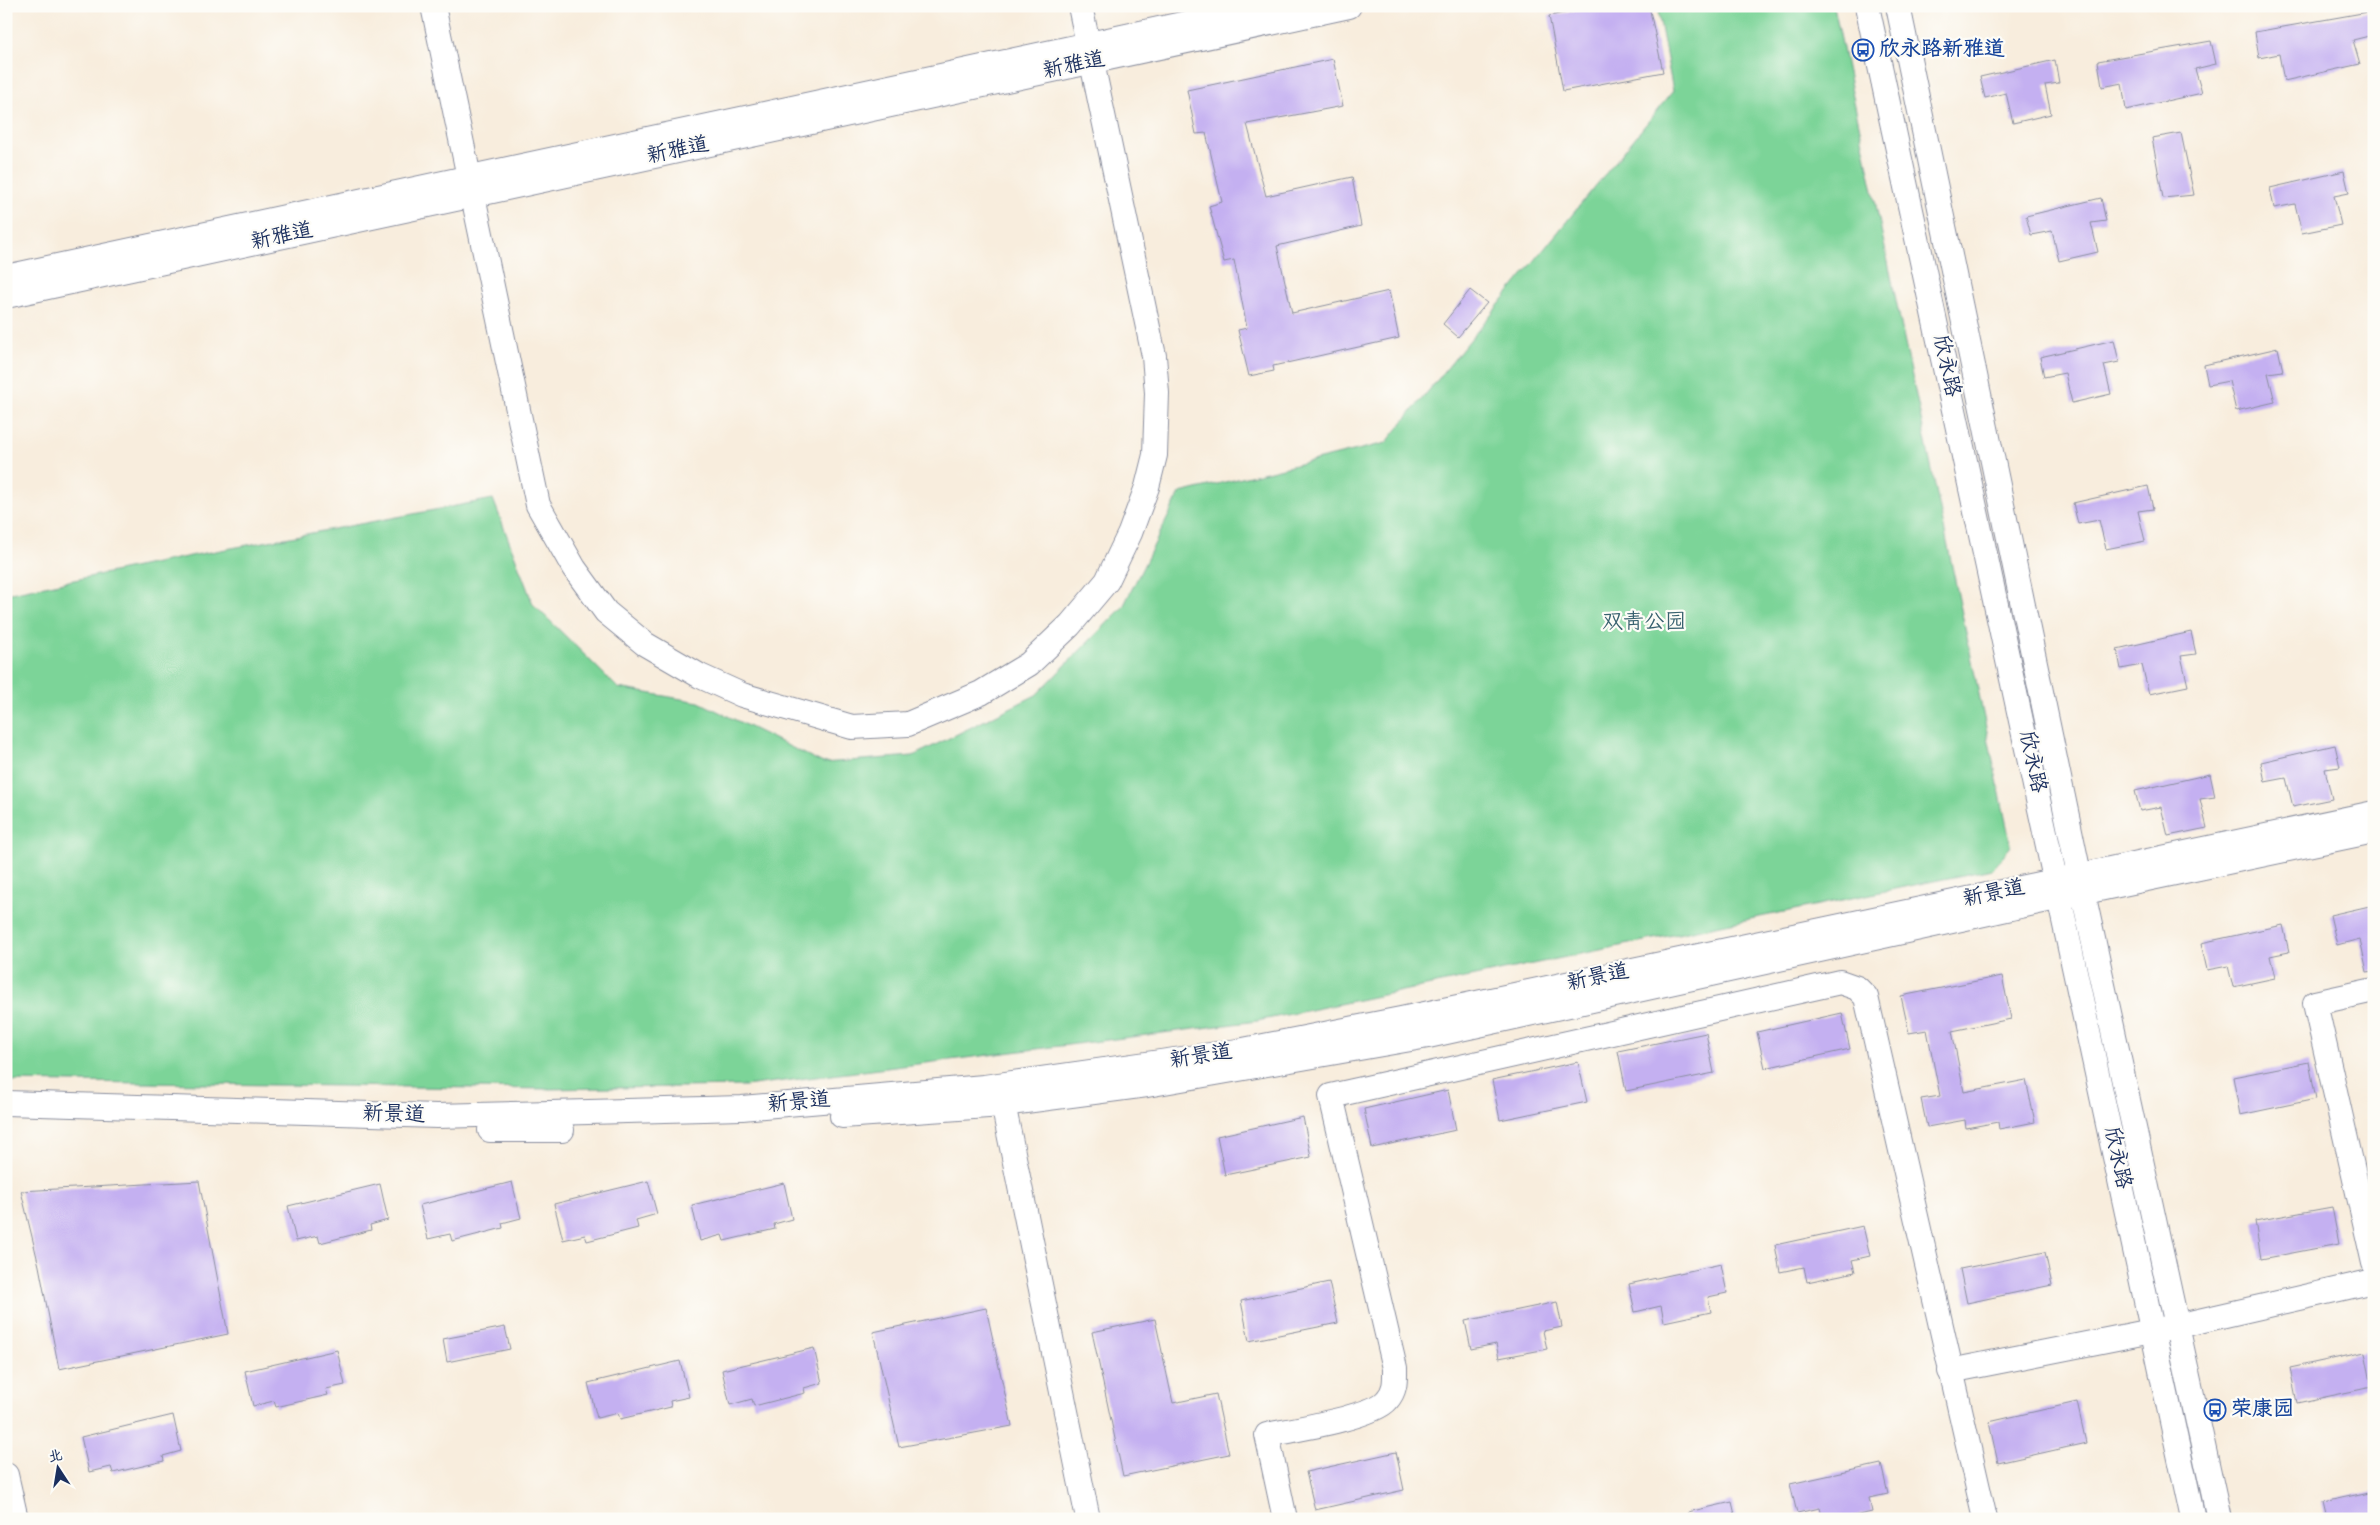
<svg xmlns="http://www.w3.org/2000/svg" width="2380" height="1525" viewBox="0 0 2380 1525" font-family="'Indie Flower','LXGW WenKai TC',sans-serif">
  <rect width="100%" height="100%" fill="#fdfcf7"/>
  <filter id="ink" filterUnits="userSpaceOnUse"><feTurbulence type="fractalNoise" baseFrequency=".02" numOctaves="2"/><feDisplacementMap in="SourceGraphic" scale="10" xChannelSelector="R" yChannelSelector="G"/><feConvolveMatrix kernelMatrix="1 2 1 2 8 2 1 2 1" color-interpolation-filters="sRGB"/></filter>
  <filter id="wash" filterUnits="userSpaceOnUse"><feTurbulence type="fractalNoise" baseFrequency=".0096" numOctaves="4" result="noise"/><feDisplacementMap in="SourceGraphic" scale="20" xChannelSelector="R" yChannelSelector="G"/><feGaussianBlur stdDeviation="1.12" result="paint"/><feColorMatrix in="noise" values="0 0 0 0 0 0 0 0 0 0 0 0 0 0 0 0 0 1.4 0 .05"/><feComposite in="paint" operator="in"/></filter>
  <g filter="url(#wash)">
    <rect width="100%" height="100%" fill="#f8eddd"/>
    <polygon fill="#7cd498" stroke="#4c827b" points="1657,6 1834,6 2011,846 1992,869 1257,1021 745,1086 545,1089 6,1081 6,594 205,553 493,499 533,604 618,688 699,702 823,763 913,756 1036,695 1123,607 1180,493 1386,443 1673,91"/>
    <g id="blocks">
      <g fill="#c4b0f1">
        <polygon points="1600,6 1649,6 1663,72 1563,91 1549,16"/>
        <polygon points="2368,12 2373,35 2353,40 2360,64 2284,81 2279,54 2259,58 2255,32"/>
        <polygon points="2211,41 2216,64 2195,69 2202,93 2126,110 2122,83 2102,87 2098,61"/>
        <polygon points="1333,59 1343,106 1247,124 1266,196 1352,177 1361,226 1277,246 1292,313 1389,291 1399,338 1273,366 1274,371 1249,376 1238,330 1247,328 1234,260 1224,262 1209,206 1222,202 1206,133 1196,134 1187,90"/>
        <polygon points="2055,60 2059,83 2045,85 2051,114 2013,123 2006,93 1985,98 1980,77"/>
        <polygon points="2181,133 2194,195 2163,198 2152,138"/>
        <polygon points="2344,171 2349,193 2334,196 2341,225 2302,233 2295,204 2274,208 2270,188"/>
        <polygon points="2101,198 2106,221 2091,223 2098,252 2059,261 2052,231 2031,235 2026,216"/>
        <polygon points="1470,290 1487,303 1458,337 1443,324"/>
        <polygon points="2114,340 2119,362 2104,365 2111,394 2072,403 2065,373 2044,377 2040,357"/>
        <polygon points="2278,348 2283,371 2268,373 2275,402 2236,411 2229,381 2208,385 2204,365"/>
        <polygon points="2148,486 2153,509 2138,511 2145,541 2106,549 2099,520 2078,524 2073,503"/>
        <polygon points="2191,632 2196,654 2181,656 2188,686 2149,694 2142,665 2121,669 2117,649"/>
        <polygon points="2335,745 2340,767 2325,769 2332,799 2293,807 2286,778 2265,782 2261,762"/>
        <polygon points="2210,774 2215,797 2200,799 2207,828 2168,836 2161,807 2140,811 2135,791"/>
        <polygon points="2374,905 2374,971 2367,972 2360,939 2337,945 2330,915"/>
        <polygon points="2283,925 2289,952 2270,956 2275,978 2233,987 2228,966 2207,970 2201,943"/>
        <polygon points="2002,976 2011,1019 1952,1031 1964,1092 2026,1080 2035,1122 1999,1129 1998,1122 1966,1128 1965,1120 1927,1127 1921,1099 1940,1096 1927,1030 1909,1033 1901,996"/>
        <polygon points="1842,1013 1850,1049 1765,1068 1757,1032"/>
        <polygon points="1706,1033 1714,1073 1626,1091 1618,1051"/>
        <polygon points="1578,1062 1587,1102 1500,1120 1492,1080"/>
        <polygon points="2309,1062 2316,1099 2240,1115 2233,1077"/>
        <polygon points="1448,1090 1456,1130 1372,1148 1364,1109"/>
        <polygon points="1303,1117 1311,1157 1225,1175 1217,1136"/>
        <polygon points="199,1181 228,1334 59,1369 39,1266 21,1191"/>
        <polygon points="648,1181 657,1214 636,1220 638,1228 587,1241 585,1235 563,1240 554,1204"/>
        <polygon points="512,1182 521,1218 502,1223 503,1228 452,1241 450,1234 428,1239 420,1205"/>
        <polygon points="784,1183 792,1219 774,1224 775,1229 724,1241 722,1235 700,1241 692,1205"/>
        <polygon points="380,1184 388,1220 370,1225 371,1230 320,1243 318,1236 296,1241 288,1206"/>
        <polygon points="2332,1207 2339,1244 2261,1259 2255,1221"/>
        <polygon points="1863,1226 1870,1256 1852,1260 1855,1272 1807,1282 1804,1267 1780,1272 1775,1245"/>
        <polygon points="2045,1252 2052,1285 1967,1303 1960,1269"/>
        <polygon points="1721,1264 1727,1293 1708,1297 1711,1312 1664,1322 1661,1306 1635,1312 1629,1284"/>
        <polygon points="1329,1282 1338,1323 1249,1341 1241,1301"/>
        <polygon points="1557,1302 1562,1327 1543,1331 1547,1349 1499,1358 1496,1344 1471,1349 1465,1321"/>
        <polygon points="986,1308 1012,1426 899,1447 873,1332"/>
        <polygon points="1155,1319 1173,1403 1216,1394 1229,1454 1123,1476 1092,1332"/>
        <polygon points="505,1327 510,1349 447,1362 443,1339"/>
        <polygon points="814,1348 822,1383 804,1388 805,1393 754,1406 752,1399 730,1405 722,1370"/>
        <polygon points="337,1350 345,1385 326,1389 328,1395 276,1407 274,1401 253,1406 245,1371"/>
        <polygon points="2365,1352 2372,1387 2297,1403 2290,1368"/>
        <polygon points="680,1361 689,1397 670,1401 671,1407 620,1419 618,1413 597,1418 588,1383"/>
        <polygon points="2077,1402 2086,1443 1998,1463 1989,1422"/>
        <polygon points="173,1415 181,1451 163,1456 164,1461 113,1473 111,1467 89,1472 81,1437"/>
        <polygon points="1396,1452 1404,1490 1315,1510 1306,1472"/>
        <polygon points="1881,1464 1888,1494 1869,1498 1872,1512 1840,1519 1823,1519 1820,1508 1797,1513 1790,1484"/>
        <polygon points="2374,1491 2374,1519 2327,1519 2323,1502"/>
        <polygon points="1732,1502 1736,1519 1689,1519 1688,1512"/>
      </g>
    </g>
  </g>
  <g filter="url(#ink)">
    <use href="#blocks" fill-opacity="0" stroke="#8a8e9e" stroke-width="1"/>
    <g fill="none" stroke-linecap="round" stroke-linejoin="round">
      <g stroke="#8a8e9e" stroke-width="26">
        <g id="minor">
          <polyline points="433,6 538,505 574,568 606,612 645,644 700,676 742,695 852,727 908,724 981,693 1029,664 1070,625 1107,581 1130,533 1147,487 1155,455 1157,393 1154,356 1080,6"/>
          <polyline points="1867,6 2193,1519"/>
          <polyline points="1898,6 2083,893 2219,1519"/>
          <polyline points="6,277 1266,6"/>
          <polyline points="6,296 1349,6"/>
          <polyline points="2374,990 2315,1003 2374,1263"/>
          <polyline points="1000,1089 1088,1519"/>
          <polyline points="6,1103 437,1116 742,1108 984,1087 1238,1051 1401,1019 2374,813"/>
          <polyline points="842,1116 988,1106 1147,1085 1428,1036 2061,897 2374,831"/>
          <polyline points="490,1130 562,1130"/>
          <polyline points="1950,1371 2177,1326 2374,1281"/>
          <polyline points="6,1475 16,1519"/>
          <path d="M1285,1519L1267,1435C1292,1430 1373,1417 1387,1400C1396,1390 1395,1380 1395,1368L1331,1096L1840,982L1857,988L1866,997L1985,1519"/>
        </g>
      </g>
      <use href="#minor" stroke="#fff" stroke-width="24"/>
    </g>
  </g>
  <defs>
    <g id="bus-ring" transform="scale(1.125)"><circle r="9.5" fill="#fdfcf7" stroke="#1a4fb4" stroke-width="1.5"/><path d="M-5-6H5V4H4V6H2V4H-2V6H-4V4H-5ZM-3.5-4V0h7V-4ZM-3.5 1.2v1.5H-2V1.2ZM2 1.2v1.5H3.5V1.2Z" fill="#1a4fb4"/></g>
  </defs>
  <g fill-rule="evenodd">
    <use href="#bus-ring" x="1863" y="50"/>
    <use href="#bus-ring" x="2215" y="1410"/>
  </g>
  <g text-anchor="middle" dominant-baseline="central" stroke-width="4.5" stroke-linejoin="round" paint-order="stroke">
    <g font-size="21" font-weight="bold" fill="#164399" stroke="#fdfcf7" text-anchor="start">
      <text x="1879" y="50">欣永路新雅道</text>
      <text x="2231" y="1410">荣康园</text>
    </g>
    <g font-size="21" fill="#1b2f5e" stroke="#fdfcf7">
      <text transform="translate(1074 66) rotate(-12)">新雅道</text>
      <text transform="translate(678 151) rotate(-12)">新雅道</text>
      <text transform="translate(282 237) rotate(-12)">新雅道</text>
      <text transform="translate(1946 366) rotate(78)">欣永路</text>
      <text transform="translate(2032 762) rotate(78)">欣永路</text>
      <text transform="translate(1994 894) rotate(-12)">新景道</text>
      <text transform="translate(1598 978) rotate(-12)">新景道</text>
      <text transform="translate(1201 1057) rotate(-9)">新景道</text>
      <text transform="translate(799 1103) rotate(-5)">新景道</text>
      <text transform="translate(394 1115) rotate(2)">新景道</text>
      <text transform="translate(2117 1158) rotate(78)">欣永路</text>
    </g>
    <g font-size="21" fill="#38616f" stroke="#fdfcf7">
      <text x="1644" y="623">双青公园</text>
    </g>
  </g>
  <rect width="2380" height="1525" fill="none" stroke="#fdfcf7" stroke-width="25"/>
  <g transform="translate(58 1468) rotate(348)" stroke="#fdfcf7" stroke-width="4" paint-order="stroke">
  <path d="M0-4L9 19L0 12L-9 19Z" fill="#1b2f5e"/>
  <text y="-8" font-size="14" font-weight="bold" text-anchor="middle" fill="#1b2f5e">北</text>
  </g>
</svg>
